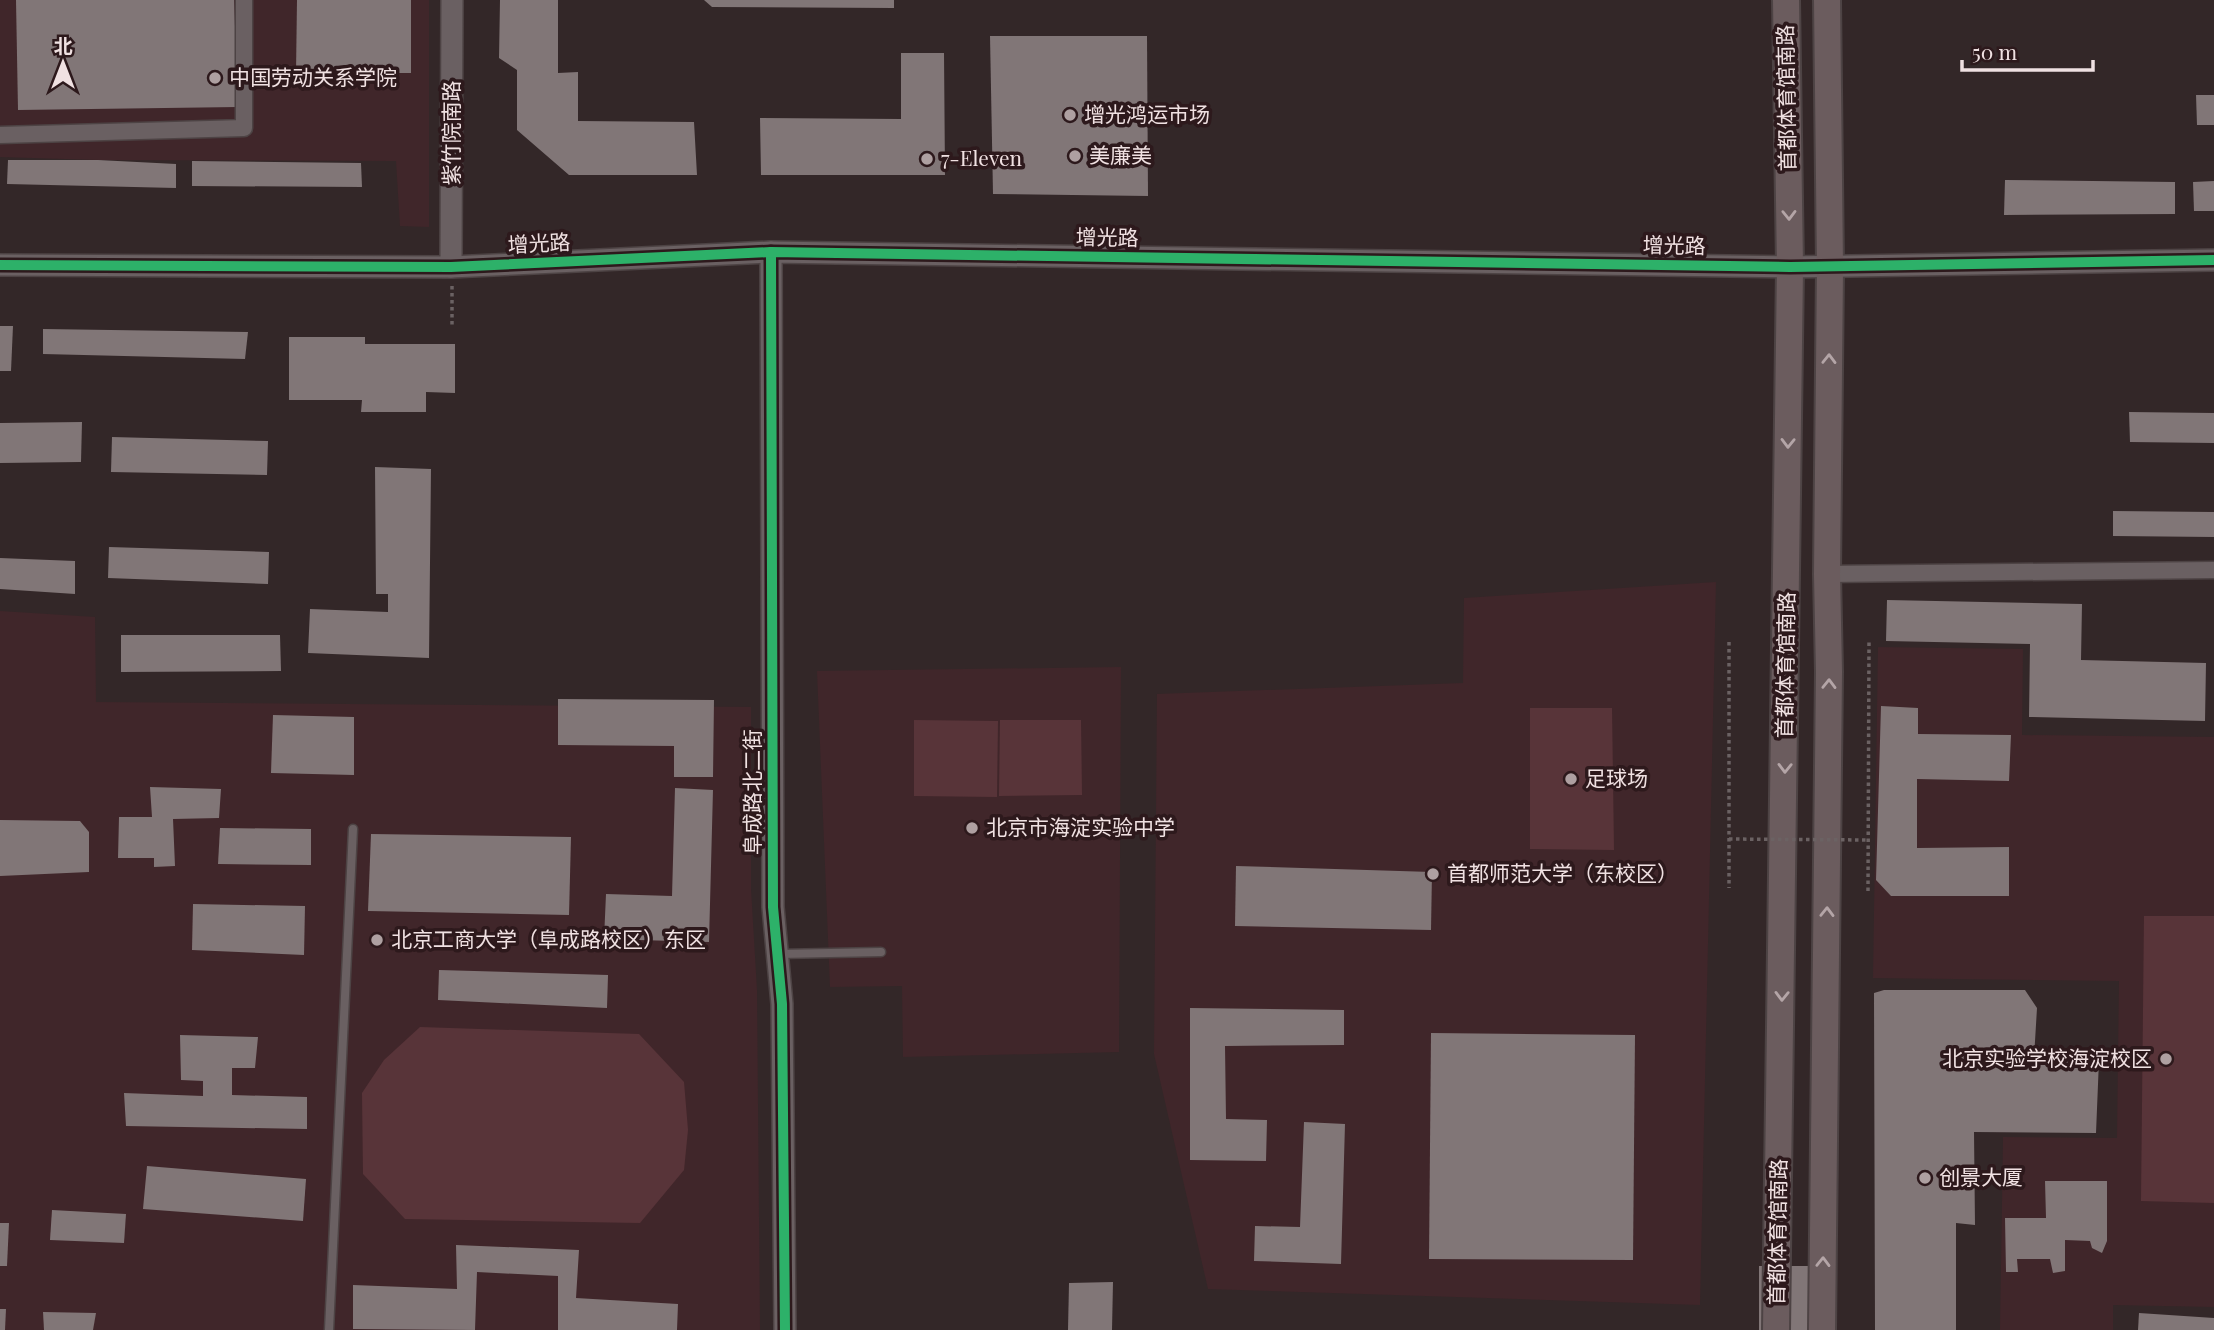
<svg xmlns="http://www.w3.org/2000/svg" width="2214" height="1330" font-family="'Playfair Display','Noto Sans SC',serif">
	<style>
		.built { fill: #40262a }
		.green { fill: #583439 }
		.building { fill: #817677 }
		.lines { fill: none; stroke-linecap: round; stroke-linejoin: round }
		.service-casing { stroke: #4d4344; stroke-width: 11 }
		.minor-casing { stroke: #4d4344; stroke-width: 19 }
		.tertiary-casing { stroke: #4d4344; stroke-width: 24 }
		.primary-casing { stroke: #4d4344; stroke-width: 30 }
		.path { stroke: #6b6263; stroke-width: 3.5; stroke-dasharray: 3.5 3.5; stroke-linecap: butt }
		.service { stroke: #6a6062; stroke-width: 8 }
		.minor { stroke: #6a6062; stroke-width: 16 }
		.tertiary { stroke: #6a6062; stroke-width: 21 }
		.primary { stroke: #6b5c5e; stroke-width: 26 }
		.path-bridge { stroke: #6b6263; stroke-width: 3.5; stroke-dasharray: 3.5 3.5; stroke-linecap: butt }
		.cycleway-casing { stroke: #2d191c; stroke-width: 15 }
		.cycleway { stroke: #2db169; stroke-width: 10 }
		.oneway { stroke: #b4a5a7 }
		.poi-dot { fill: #aea0a1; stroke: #2d191c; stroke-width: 2.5 }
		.labels { text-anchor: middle; stroke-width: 7; stroke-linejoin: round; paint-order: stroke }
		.poi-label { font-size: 21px; fill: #f0e1e2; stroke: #2d191c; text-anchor: start }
		.street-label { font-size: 21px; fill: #f0e1e2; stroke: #2d191c }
	</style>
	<rect width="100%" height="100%" fill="#332728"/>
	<g class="built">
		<polygon points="0,0 429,0 429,227 400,226 396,161 98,160 0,157"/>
		<polygon points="1716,582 1700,1305 1208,1289 1154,1054 1157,694 1463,683 1464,598"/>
		<polygon points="0,611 95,617 96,702 751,707 751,889 757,990 760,1330 0,1330"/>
		<polygon points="1878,647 2023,649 2022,735 2214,737 2214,1307 2113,1305 2113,1330 2000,1330 2003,1137 2117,1138 2119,981 1873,978"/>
		<polygon points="1121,667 1119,1052 903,1057 902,986 830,987 817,671"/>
	</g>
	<g class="green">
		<polygon points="1530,708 1612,708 1614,850 1530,849"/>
		<polygon points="914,720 998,721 997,797 914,796"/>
		<polygon points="1000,720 1081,720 1082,795 999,796"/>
		<polygon points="2144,916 2214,916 2214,1203 2141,1201"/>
		<polygon points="420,1027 639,1034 684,1082 688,1130 684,1170 640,1223 405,1219 363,1174 362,1093 384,1060"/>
	</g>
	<g class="building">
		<polygon points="16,0 234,0 238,107 18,110"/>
		<polygon points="297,0 411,0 411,73 296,73"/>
		<polygon points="500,0 558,0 558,73 578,72 578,121 694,122 697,175 569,175 517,130 517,70 499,58"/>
		<polygon points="704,0 894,0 894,8 712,7"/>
		<polygon points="990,36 1147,36 1148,196 993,194"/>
		<polygon points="901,53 944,53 945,175 761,175 760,118 901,119"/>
		<polygon points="2196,95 2214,95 2214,125 2197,125"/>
		<polygon points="8,160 98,160 176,164 176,188 7,184"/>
		<polygon points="192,161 361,163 362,187 192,186"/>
		<polygon points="2005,180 2175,182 2175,214 2004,215"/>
		<polygon points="2214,181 2214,211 2194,211 2193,182"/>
		<polygon points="0,326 13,326 11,371 0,371"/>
		<polygon points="43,329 248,332 245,359 43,354"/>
		<polygon points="289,337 365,337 365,344 455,344 455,393 426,392 426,412 361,412 362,400 289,400"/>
		<polygon points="2129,412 2214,413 2214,443 2130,442"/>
		<polygon points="82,422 81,462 0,463 0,423"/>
		<polygon points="112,437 268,441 267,475 111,472"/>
		<polygon points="375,467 431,469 429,658 308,653 310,609 388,612 388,594 376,594"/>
		<polygon points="2113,511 2214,512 2214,537 2113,536"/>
		<polygon points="109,547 269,552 268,584 108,578"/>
		<polygon points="0,558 75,561 75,594 0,589"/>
		<polygon points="1887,600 2082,604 2081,660 2206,663 2205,721 2029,717 2030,644 1886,641"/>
		<polygon points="121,635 280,635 281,671 121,672"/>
		<polygon points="558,699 714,700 713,777 674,777 674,746 558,745"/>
		<polygon points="1881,706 1918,708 1918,734 2011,735 2009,781 1917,779 1917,848 2009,847 2009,896 1891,896 1876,880"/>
		<polygon points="273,715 354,717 354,775 271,773"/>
		<polygon points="150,787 221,789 219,818 173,819 175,866 154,867 154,858 118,858 119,817 152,817"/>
		<polygon points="675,788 713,790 709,942 604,939 606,894 672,896"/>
		<polygon points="0,820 80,821 89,832 89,872 0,876"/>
		<polygon points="220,828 311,829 311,865 218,864"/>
		<polygon points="371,834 571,837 569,915 368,911"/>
		<polygon points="1236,866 1432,872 1431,930 1235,926"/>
		<polygon points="193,904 305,906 304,955 192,950"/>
		<polygon points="439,970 608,975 607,1008 438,1000"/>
		<polygon points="1884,990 2025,990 2037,1008 2034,1058 2099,1060 2096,1133 1974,1132 1975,1225 1956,1223 1956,1330 1875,1330 1874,993"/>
		<polygon points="1190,1008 1344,1010 1344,1045 1225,1046 1226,1119 1267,1120 1266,1161 1190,1160"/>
		<polygon points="1431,1033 1635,1035 1633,1260 1429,1259"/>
		<polygon points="180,1035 258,1037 255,1068 232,1068 232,1095 307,1097 307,1129 126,1126 124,1093 203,1096 203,1081 181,1080"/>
		<polygon points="1304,1122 1345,1124 1341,1264 1254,1261 1255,1226 1300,1227"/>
		<polygon points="147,1166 306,1179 303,1221 143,1209"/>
		<polygon points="2045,1181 2107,1181 2107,1241 2102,1253 2092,1248 2090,1241 2065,1240 2065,1271 2053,1273 2050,1259 2017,1259 2018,1272 2006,1272 2005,1218 2046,1218"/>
		<polygon points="52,1210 126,1214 124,1243 50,1240"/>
		<polygon points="0,1223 9,1223 7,1266 0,1266"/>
		<polygon points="456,1245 579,1250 576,1298 678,1304 677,1330 558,1330 558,1276 477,1272 475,1330 353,1329 353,1285 457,1289"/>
		<polygon points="1759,1266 1815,1266 1816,1330 1759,1330"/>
		<polygon points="1113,1282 1112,1330 1068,1330 1069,1283"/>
		<polygon points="0,1309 6,1309 5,1330 0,1330"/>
		<polygon points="43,1312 96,1313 93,1330 44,1330"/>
		<polygon points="2139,1313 2214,1318 2214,1330 2138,1330"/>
	</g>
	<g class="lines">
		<defs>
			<g id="service">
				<polyline points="779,954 881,952"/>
				<polyline points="329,1330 353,829"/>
			</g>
			<g id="minor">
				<polyline points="0,135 244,128 244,0"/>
				<polyline points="1827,574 2214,570"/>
			</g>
			<g id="tertiary">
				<polyline points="771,252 773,907 782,1004 785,1330"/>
				<polyline points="0,265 451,267 771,252 1790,267 2214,260"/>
				<polyline points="451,267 452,0"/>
			</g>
			<g id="primary">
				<polyline points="1776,1330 1790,267 1786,0"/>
				<polyline points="1822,1330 1829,672 1827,574 1830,267 1827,0"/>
			</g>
		</defs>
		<use href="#service" class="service-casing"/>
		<use href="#minor" class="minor-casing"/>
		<use href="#tertiary" class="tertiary-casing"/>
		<use href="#primary" class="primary-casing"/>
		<g class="path">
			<polyline points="452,286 452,327"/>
			<polyline points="1729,642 1729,888"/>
			<polyline points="1868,891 1869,642"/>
		</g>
		<use href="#service" class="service"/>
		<use href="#minor" class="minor"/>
		<use href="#tertiary" class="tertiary"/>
		<use href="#primary" class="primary"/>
		<polyline class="path-bridge" points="1729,839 1868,840"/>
		<defs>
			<g id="cycleway">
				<polyline points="771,252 773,907 782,1004 785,1330"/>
				<polyline points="0,265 451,267 771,252 1790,267 2214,260"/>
			</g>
		</defs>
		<use href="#cycleway" class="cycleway-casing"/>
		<use href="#cycleway" class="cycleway"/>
	</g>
	<defs><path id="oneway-chevron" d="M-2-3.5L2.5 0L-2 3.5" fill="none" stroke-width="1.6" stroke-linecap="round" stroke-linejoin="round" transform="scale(1.75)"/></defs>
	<g class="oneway">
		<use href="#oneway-chevron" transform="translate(1789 215) rotate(89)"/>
		<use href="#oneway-chevron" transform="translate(1829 359) rotate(-89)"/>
		<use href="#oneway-chevron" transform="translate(1788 443) rotate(91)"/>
		<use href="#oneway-chevron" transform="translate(1829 684) rotate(-89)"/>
		<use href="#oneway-chevron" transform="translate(1785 768) rotate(91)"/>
		<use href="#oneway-chevron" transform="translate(1827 912) rotate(-89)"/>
		<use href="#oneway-chevron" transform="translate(1782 996) rotate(91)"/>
		<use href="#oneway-chevron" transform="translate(1823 1262) rotate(-89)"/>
	</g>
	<g class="poi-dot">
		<circle cx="215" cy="78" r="7"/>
		<circle cx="1070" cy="115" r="7"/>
		<circle cx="1075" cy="156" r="7"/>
		<circle cx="927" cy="159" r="7"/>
		<circle cx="1571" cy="779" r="7"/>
		<circle cx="972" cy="828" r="7"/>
		<circle cx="1433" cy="874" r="7"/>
		<circle cx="377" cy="940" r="7"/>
		<circle cx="2166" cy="1059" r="7"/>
		<circle cx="1925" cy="1178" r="7"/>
	</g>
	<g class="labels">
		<g class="poi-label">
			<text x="229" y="85">中国劳动关系学院</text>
			<text x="1084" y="122">增光鸿运市场</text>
			<text x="1089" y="163">美廉美</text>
			<text x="941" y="166">7-Eleven</text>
			<text x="1585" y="786">足球场</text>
			<text x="986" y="835">北京市海淀实验中学</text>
			<text x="1447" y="881">首都师范大学（东校区）</text>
			<text x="391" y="947">北京工商大学（阜成路校区）东区</text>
			<text x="2152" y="1066" text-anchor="end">北京实验学校海淀校区</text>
			<text x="1939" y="1185">创景大厦</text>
		</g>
		<g class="street-label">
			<text transform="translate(1787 98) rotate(-91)" y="7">首都体育馆南路</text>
			<text transform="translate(452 133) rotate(-90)" y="7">紫竹院南路</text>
			<text transform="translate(1107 238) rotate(1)" y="7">增光路</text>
			<text transform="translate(539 244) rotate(-3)" y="7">增光路</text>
			<text transform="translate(1674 246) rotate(1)" y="7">增光路</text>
			<text transform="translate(1786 665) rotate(-89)" y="7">首都体育馆南路</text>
			<text transform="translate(753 792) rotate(-90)" y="7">阜成路北二街</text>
			<text transform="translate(1778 1232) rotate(-89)" y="7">首都体育馆南路</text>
		</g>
	</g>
	<g transform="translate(63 63)" stroke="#2d191c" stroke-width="5" paint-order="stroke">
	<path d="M0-5L12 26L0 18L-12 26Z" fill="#f0e1e2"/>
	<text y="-10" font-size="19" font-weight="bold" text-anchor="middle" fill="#f0e1e2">北</text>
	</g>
	<path d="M1962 60v10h131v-10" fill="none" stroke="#f0e1e2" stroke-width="3.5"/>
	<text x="1972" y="60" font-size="21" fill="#f0e1e2" stroke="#2d191c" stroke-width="5" paint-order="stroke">50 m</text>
</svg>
